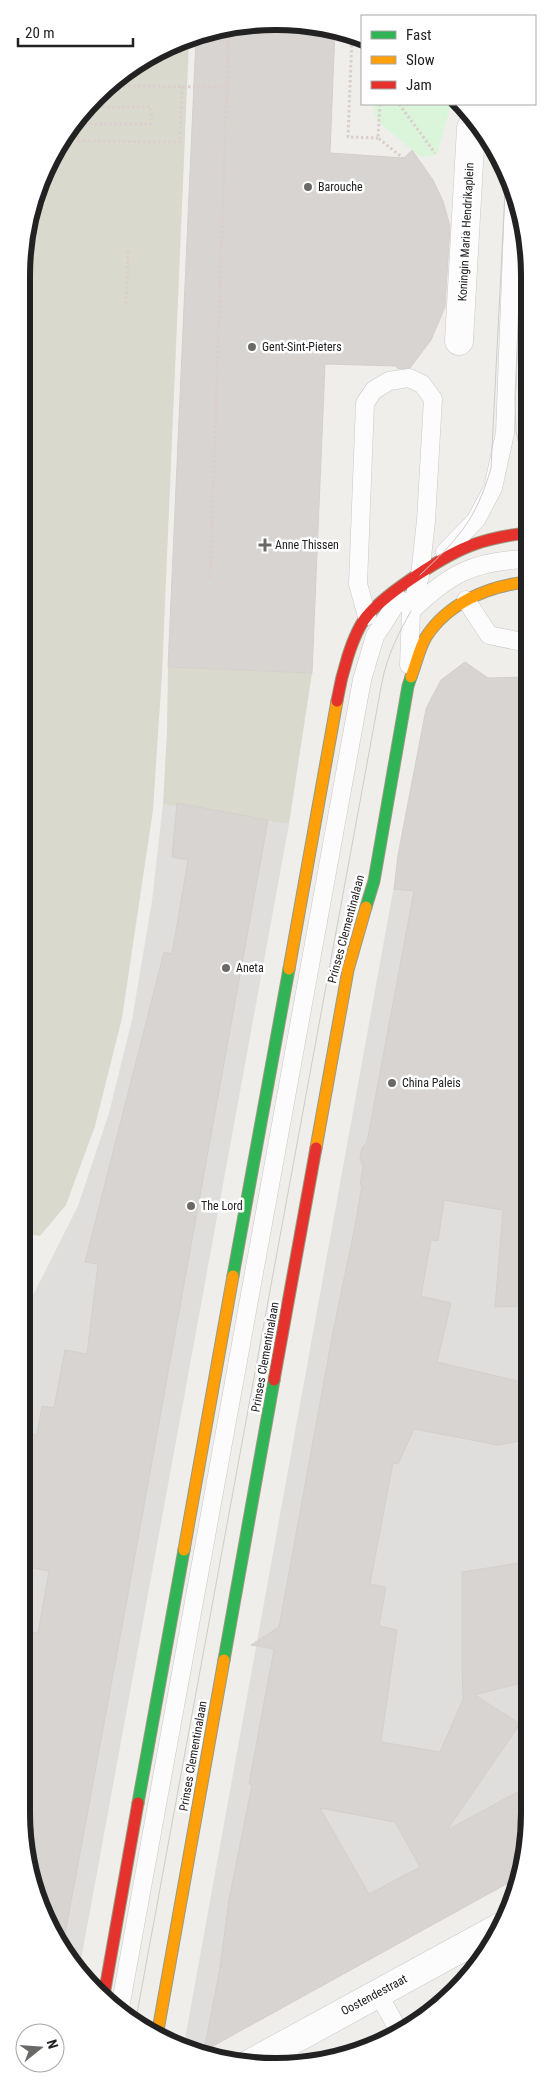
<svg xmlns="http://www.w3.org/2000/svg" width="551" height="2088" font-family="'Roboto Condensed',sans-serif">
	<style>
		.residential { fill: #dfdedc }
		.construction { fill: #d9d9cd }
		.park { fill: #daf5da }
		.plaza { fill: #e2e1e5 }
		.building { fill: #d7d4d2; stroke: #d3d0cc; fill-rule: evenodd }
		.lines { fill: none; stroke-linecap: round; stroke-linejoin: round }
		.lane-casing { stroke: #c9c8c7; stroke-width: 19 }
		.street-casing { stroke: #c9c8c7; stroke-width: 29 }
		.fast-casing { stroke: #999a82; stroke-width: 13 }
		.slow-casing { stroke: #999a82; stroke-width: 13 }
		.jam-casing { stroke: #999a82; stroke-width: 13 }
		.path { stroke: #dccecd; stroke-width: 3; stroke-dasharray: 2.5 2.5; stroke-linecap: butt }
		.lane { stroke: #fdfcfc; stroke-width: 18 }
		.street { stroke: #fdfcfc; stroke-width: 28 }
		.fast { stroke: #30b455; stroke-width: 11 }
		.slow { stroke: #ff9f0a; stroke-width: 11 }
		.jam { stroke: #e5322d; stroke-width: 11 }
		.tram { stroke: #ccc; stroke-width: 1 }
		.poi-dot { fill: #6a6968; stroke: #fff; stroke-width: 2 }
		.labels { text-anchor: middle; stroke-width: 5; stroke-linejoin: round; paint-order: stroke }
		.poi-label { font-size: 12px; fill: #222; stroke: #fff; text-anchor: start }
		.street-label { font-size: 12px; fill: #222; stroke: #fff }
		.rim { fill: none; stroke: #222; stroke-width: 6 }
	</style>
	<rect width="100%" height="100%" fill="#f0eeeb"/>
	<g class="residential">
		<polygon points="466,662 484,678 527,677 525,1862 519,1877 221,2041 199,2050 190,2048 185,2039 426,709 432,695 441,686 439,682"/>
		<polygon points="177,803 289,824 79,1971 40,1910 21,1812 23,1315 78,1206 109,1113 132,1020 152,901 163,804"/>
		<polygon points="448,1994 430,2014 342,2058 330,2059"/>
	</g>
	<g class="construction">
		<polygon points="189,42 162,674 153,810 122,1018 95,1126 66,1205 40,1236 23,1233 26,338 32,213 64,134 134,64"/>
		<polygon points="168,667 312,673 289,824 163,804 167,732"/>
	</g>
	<polygon class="park" points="372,104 451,104 437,155 421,157 377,121"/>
	<polygon class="plaza" points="527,326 527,427 520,389"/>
	<g class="building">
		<polygon points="226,26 325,26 335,29 330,153 404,158 412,150 433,180 443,201 450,226 445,307 431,340 410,368 398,369 396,366 325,364 312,673 168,667 196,38"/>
		<path d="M465,662L488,678L527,677L526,1306L495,1307L503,1210L444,1200L438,1241L431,1240L421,1296L451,1303L437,1362L526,1383V1440L498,1445L414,1429L398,1464L393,1463L370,1584L386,1587L379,1626L397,1630L381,1742L440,1752L464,1697L463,1698L462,1661V1572L525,1562V1682L475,1695L520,1724L447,1830L525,1788V1862L519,1877L204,2051L220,1968L229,1900L252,1785L249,1784L274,1649L251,1645L279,1627L333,1332L355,1226L362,1185H360L363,1166L360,1159L362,1148L367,1142L414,891L394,889L398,855L426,709L441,680ZM320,1808L395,1822L420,1867L369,1894Z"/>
		<polygon points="177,803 268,820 128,1594 63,1945 40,1910 21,1813 22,1648 28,1649 31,1632 38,1633 49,1571 22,1566 22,1432 37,1435 42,1406 54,1408 65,1350 87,1354 98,1264 85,1262 164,952 172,954 188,860 172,857"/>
	</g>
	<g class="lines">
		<defs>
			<g id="lane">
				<polyline points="445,552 476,520 493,488 505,433 514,198"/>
				<polyline points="466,600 489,635 527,643"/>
				<path d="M411,611C449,574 473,561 527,559"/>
				<polyline points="367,616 358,584 365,403 374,390 389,381 409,378 422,384 433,399 426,521 420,575 411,611 409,665"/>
				<polyline points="378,1993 395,2024"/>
				<polyline points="120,2008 362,680 375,636 399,599"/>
			</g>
			<g id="street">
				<polyline points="459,341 471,128 474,122"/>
				<polyline points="249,2064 500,1927"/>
			</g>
			<g id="fast">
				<polyline points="366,907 374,881 408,686 411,677"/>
				<polyline points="233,1276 289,969"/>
				<polyline points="224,1660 274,1380"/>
				<polyline points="138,1803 184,1550"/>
			</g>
			<g id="slow">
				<path d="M411,677C416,665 419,649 426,637C448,603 488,586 527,582"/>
				<polyline points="289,969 337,701"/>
				<polyline points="316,1148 348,970 366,907"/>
				<polyline points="184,1550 233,1276"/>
				<polyline points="157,2036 224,1660"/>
			</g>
			<g id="jam">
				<path d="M337,701C341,677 352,634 367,616C387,592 446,554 475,544C492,538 509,535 527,533"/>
				<polyline points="274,1380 316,1148"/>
				<polyline points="104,1995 138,1803"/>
			</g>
		</defs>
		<use href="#lane" class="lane-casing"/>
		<use href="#street" class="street-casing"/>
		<use href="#fast" class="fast-casing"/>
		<use href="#slow" class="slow-casing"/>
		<use href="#jam" class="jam-casing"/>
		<g class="path">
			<polyline points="352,35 348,137 378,138"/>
			<polyline points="113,86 227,87"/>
			<polyline points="380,104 378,138 403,158"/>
			<polyline points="399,104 435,153"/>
			<polyline points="92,107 151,107 151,124 79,124 78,141 180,142 182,86"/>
			<polyline points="126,304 128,251"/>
			<polyline points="210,578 229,26"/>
		</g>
		<use href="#lane" class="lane"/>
		<use href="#street" class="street"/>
		<use href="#fast" class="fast"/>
		<use href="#slow" class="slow"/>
		<use href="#jam" class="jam"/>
		<g class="tram">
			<polyline points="522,225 515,399 516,431 527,479"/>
			<path d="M420,575C458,539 476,520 491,468L506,172"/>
			<path d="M136,2019L382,682C387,656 398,634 411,611"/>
		</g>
	</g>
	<g class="poi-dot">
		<circle cx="308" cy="187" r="5"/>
		<circle cx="252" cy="347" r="5"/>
		<path d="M262.5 537.5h5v5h5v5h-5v5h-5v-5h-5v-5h5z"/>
		<circle cx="226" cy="968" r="5"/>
		<circle cx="392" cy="1083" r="5"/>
		<circle cx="191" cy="1206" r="5"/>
	</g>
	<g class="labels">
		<g class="poi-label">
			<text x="318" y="191">Barouche</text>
			<text x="262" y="351">Gent-Sint-Pieters</text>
			<text x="275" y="549">Anne Thissen</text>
			<text x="236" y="972">Aneta</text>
			<text x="402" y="1087">China Paleis</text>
			<text x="201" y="1210">The Lord</text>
		</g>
		<g class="street-label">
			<text transform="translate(466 232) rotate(-87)" y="4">Koningin Maria Hendrikaplein</text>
			<text transform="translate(346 929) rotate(-75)" y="4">Prinses Clementinalaan</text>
			<text transform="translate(265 1357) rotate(-80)" y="4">Prinses Clementinalaan</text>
			<text transform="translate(193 1756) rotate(-80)" y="4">Prinses Clementinalaan</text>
			<text transform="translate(374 1995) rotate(-28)" y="4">Oostendestraat</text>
		</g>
	</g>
	<path d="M0 0H551V2088H0ZM275 30H276A245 245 0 0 1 521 275V1813A245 245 0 0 1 276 2058H275A245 245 0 0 1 30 1813V275A245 245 0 0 1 275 30Z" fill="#fff" fill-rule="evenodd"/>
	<path class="rim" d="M275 30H276A245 245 0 0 1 521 275V1813A245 245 0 0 1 276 2058H275A245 245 0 0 1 30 1813V275A245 245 0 0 1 275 30Z"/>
	<rect x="361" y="15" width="175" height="90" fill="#ffffff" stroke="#a7a7a7"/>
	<rect x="371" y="31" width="25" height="8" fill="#30b455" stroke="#a7a7a7"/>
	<text x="406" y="40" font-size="15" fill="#222222">Fast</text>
	<rect x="371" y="56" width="25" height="8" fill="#ff9f0a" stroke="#a7a7a7"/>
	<text x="406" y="65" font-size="15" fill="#222222">Slow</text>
	<rect x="371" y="81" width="25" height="8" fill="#e5322d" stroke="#a7a7a7"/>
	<text x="406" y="90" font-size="15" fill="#222222">Jam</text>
	<g transform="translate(40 2048) rotate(73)"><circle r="24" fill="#ffffff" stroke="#a7a7a7"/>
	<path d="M0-4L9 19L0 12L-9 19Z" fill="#6a6968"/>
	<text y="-8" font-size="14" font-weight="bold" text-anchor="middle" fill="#222222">N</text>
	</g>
	<path d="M18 38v8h115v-8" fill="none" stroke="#222222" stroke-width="2.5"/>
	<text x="25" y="38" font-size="15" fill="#222222" stroke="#ffffff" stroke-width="4" paint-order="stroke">20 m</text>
</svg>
